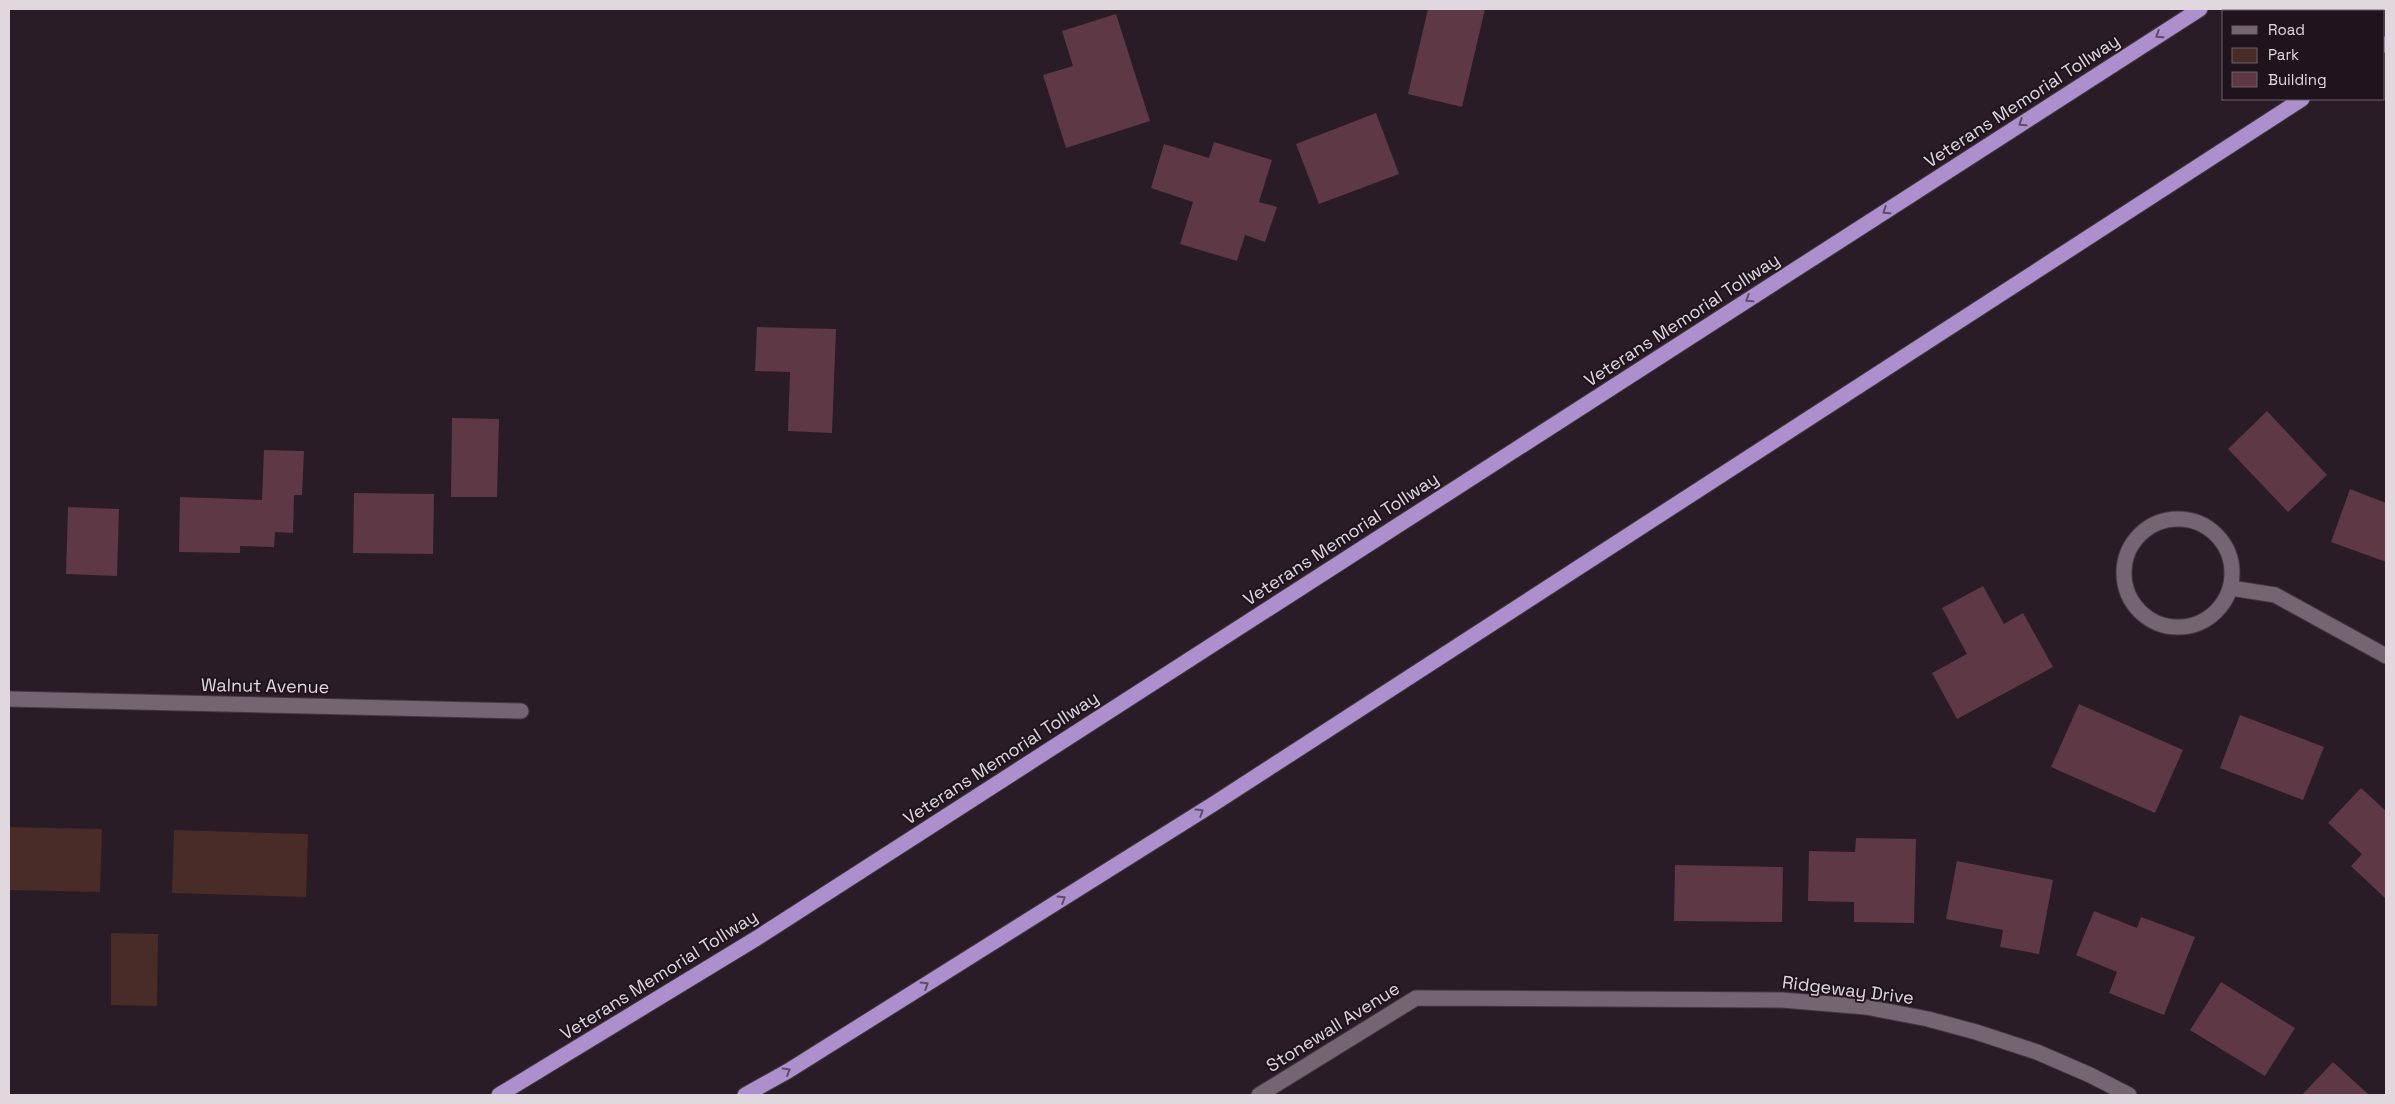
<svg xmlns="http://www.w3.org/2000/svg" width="2395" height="1104" font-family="'Space Grotesk',sans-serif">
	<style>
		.green { fill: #492b27 }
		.building { fill: #5e3844 }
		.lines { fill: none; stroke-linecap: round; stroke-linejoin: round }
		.street-casing { stroke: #433841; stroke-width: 17 }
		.highway-casing { stroke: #433841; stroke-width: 17 }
		.street { stroke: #756572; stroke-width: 15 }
		.highway { stroke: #ad8fcd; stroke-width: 15 }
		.oneway { stroke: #5f4b6c }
		.labels { text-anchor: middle; stroke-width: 4; stroke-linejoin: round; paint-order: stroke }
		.street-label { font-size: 18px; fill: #e1d8df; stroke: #1f131d }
	</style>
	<rect width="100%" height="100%" fill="#291c26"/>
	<g class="green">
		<polygon points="9,827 102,829 100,892 9,890"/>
		<polygon points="174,830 308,834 306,897 172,893"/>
		<polygon points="111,933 158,934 157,1006 111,1005"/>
	</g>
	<g class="building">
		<polygon points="1428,9 1485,9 1462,107 1408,94"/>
		<polygon points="1116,14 1150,121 1066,148 1043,75 1073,66 1062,31"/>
		<polygon points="1376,113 1399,174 1319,204 1296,144"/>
		<polygon points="1214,142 1272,160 1259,202 1277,207 1265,242 1245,235 1237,261 1180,244 1193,202 1151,188 1164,144 1209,158"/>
		<polygon points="757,327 836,329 832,433 788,431 790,372 755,371"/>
		<polygon points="2267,411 2327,475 2288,512 2228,449"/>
		<polygon points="452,418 499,419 497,497 451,497"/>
		<polygon points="264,450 304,451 302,495 294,495 293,533 275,532 274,547 240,546 240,553 179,552 180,497 262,500"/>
		<polygon points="2350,489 2386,503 2386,562 2331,542"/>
		<polygon points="354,493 434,494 433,554 353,553"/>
		<polygon points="68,507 119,509 117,576 66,574"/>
		<polygon points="1983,586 2004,624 2023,613 2053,667 1957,719 1932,673 1967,654 1942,608"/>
		<polygon points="2079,704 2183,750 2155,813 2051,767"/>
		<polygon points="2240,715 2324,747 2303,800 2220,768"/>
		<polygon points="2361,788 2386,811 2386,899 2351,866 2362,854 2328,823"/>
		<polygon points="1856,838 1916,839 1914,923 1854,922 1854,902 1808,901 1809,851 1855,852"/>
		<polygon points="1957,861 2053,880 2039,954 2000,947 2003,930 1946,919"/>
		<polygon points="1675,865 1783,867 1782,922 1674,921"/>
		<polygon points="2094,911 2137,928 2141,917 2195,937 2164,1015 2109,993 2117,972 2076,955"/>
		<polygon points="2221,982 2295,1028 2265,1076 2190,1030"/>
		<polygon points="2333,1062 2369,1095 2302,1095"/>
	</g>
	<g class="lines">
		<defs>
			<g id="street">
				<circle cx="2178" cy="573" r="54"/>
				<polyline points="2231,588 2275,595 2386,656"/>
				<polyline points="9,699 521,711"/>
				<polyline points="1259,1095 1416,998 1782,1000 1866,1007 1928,1019 1976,1032 2037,1052 2090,1075 2129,1095"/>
			</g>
			<g id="highway">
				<polyline points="2384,45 2386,44"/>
				<polyline points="499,1095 757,938 2200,9"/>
				<polyline points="745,1095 788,1071 1215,803 2302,99"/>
			</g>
		</defs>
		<use href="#street" class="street-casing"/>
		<use href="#highway" class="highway-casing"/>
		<use href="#street" class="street"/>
		<use href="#highway" class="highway"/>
	</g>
	<defs><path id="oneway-chevron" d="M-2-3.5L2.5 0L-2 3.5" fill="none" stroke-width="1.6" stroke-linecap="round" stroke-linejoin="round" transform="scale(1.25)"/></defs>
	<g class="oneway">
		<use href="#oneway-chevron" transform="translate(2159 35) rotate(147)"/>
		<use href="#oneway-chevron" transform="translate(2022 123) rotate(147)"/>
		<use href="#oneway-chevron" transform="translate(1886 211) rotate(147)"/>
		<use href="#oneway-chevron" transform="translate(1749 299) rotate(147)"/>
		<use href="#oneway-chevron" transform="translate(1200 812) rotate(-32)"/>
		<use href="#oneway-chevron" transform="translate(1062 899) rotate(-32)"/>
		<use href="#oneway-chevron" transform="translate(925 985) rotate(-32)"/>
		<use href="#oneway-chevron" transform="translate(787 1071) rotate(-31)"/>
	</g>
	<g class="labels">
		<g class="street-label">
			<text transform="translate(2022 101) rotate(-33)" y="6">Veterans Memorial Tollway</text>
			<text transform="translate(1682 320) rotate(-33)" y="6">Veterans Memorial Tollway</text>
			<text transform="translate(1341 539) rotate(-33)" y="6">Veterans Memorial Tollway</text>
			<text transform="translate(265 686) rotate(1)" y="6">Walnut Avenue</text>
			<text transform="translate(1001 758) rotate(-33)" y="6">Veterans Memorial Tollway</text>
			<text transform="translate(659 975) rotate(-32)" y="6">Veterans Memorial Tollway</text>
			<text transform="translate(1848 990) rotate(7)" y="6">Ridgeway Drive</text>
			<text transform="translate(1333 1027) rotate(-32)" y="6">Stonewall Avenue</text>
		</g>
	</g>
	<rect width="2395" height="1104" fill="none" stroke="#e1d8df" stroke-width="20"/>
	<rect x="2222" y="10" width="162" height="90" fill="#1f131d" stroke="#6d626b"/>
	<rect x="2232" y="26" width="25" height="8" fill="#756572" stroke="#6d626b"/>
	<text x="2268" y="35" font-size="15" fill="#e1d8df">Road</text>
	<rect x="2232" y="48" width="25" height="15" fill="#492b27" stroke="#6d626b"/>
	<text x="2268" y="60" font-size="15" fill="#e1d8df">Park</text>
	<rect x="2232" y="72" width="25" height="15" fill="#5e3844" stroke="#6d626b"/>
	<text x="2268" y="85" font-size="15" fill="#e1d8df">Building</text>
</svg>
